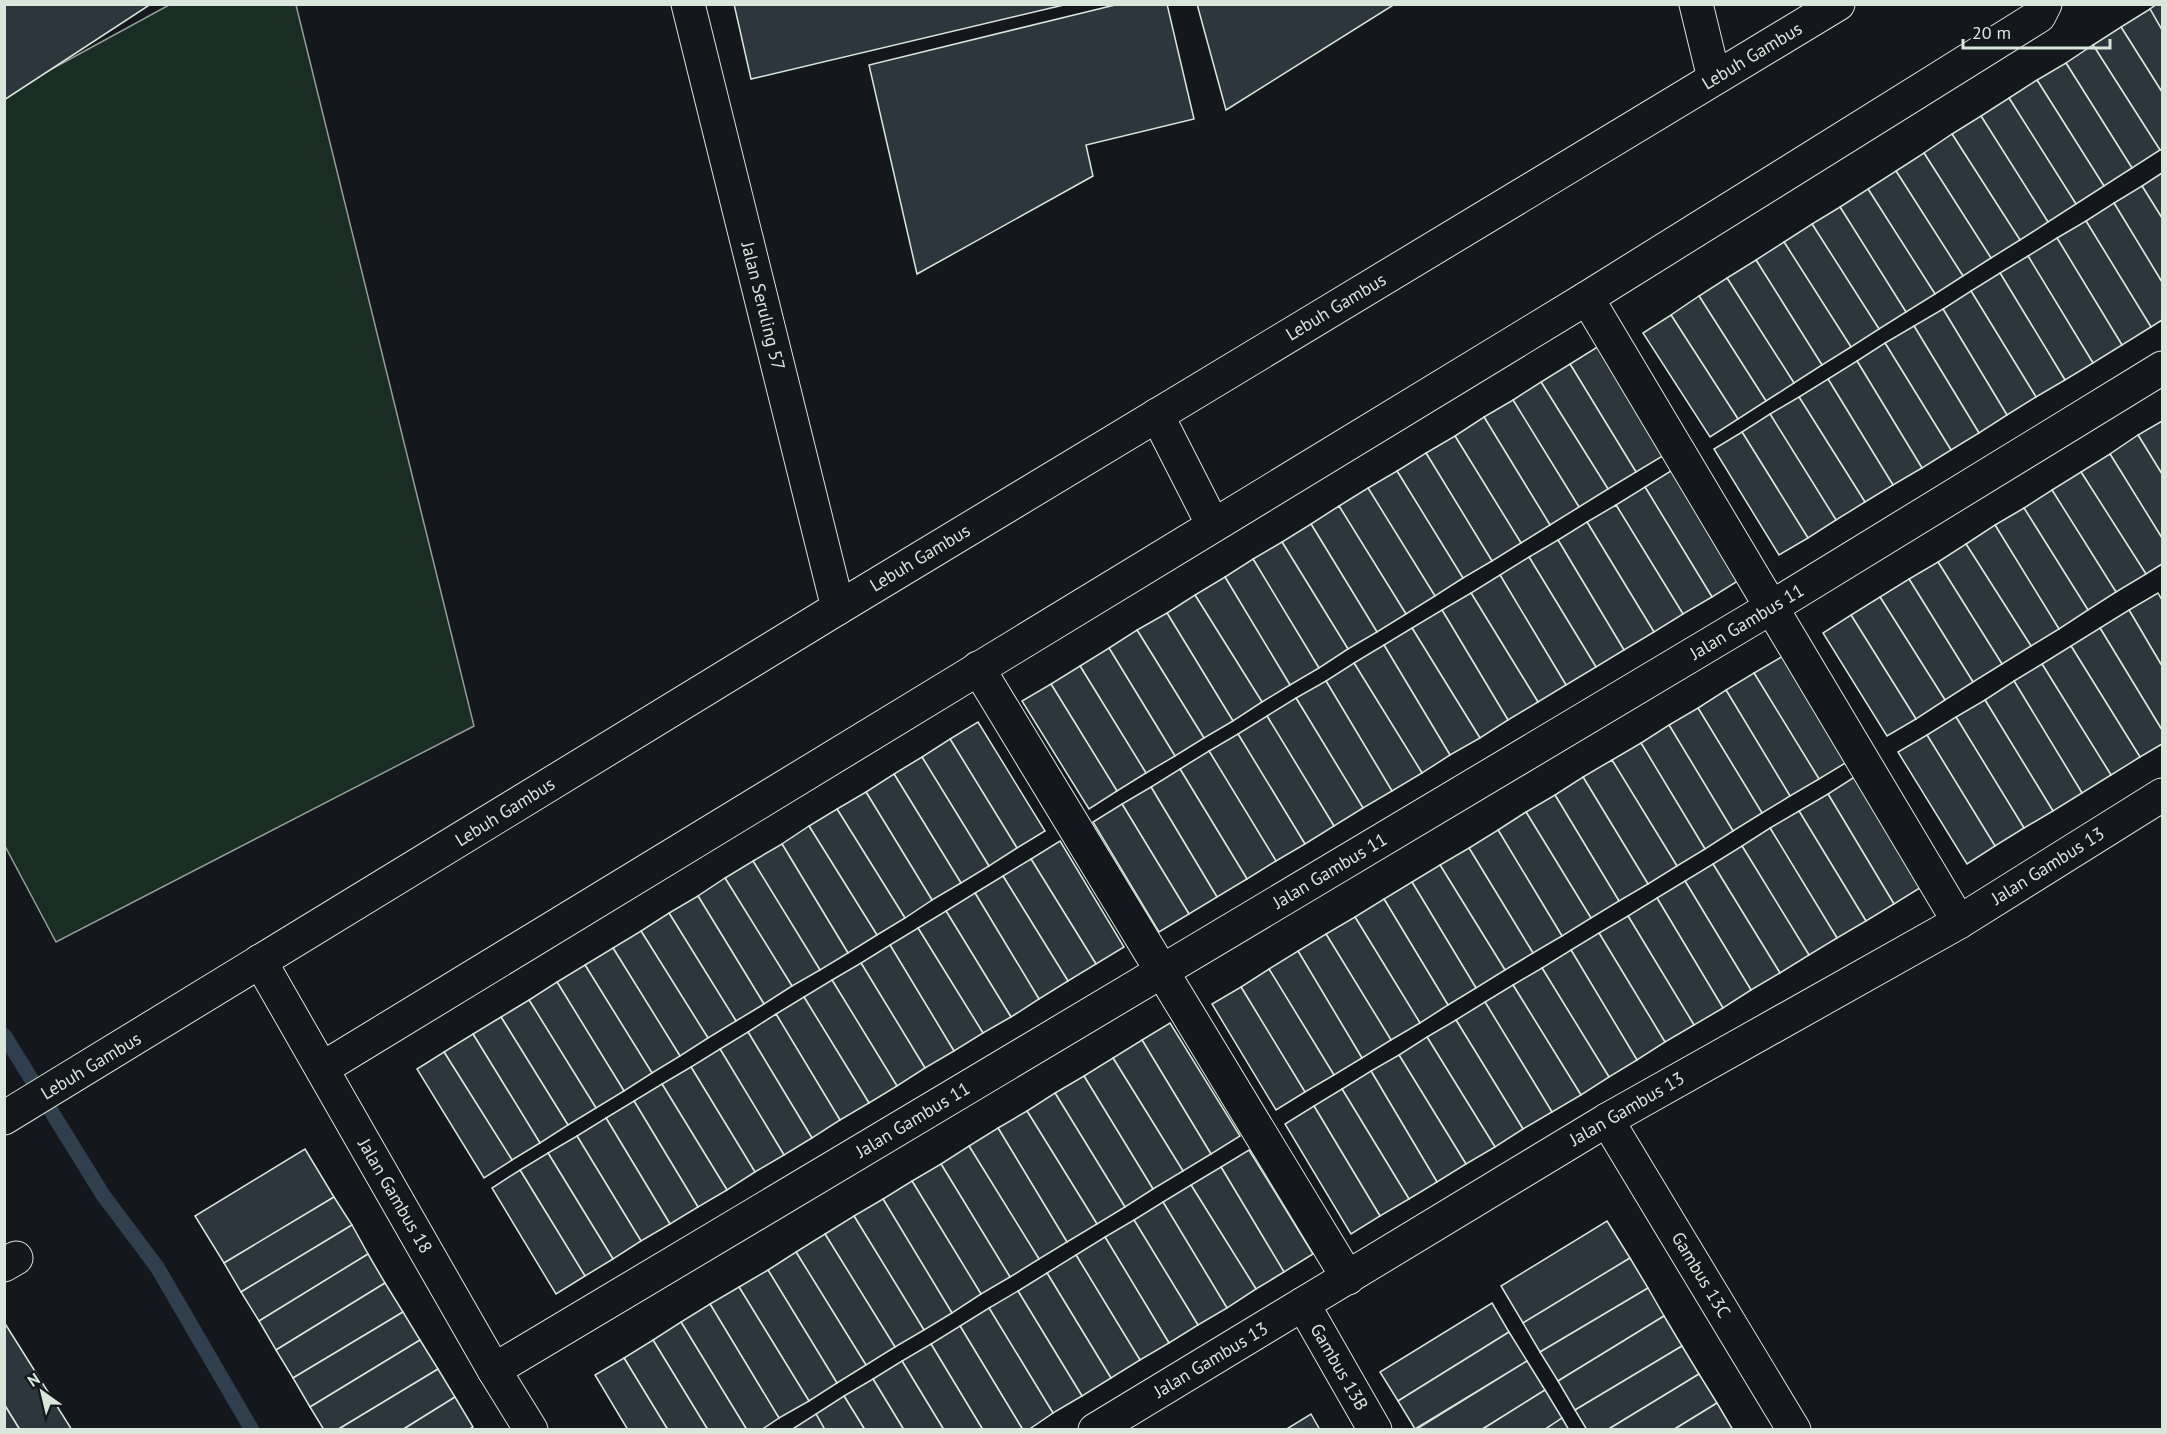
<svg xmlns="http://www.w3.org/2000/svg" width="2167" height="1434" font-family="'PT Sans',sans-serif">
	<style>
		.green { fill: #1a2d24; stroke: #939e99; stroke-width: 1.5 }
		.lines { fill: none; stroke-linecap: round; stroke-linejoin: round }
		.stream { stroke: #2f3f4d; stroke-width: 15 }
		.building { fill: #2c363c; stroke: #d8e6dc; stroke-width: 1.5 }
		.minor-casing { stroke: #d8e6dc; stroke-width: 35 }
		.minor { stroke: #14181c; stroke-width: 33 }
		.labels { text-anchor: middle; stroke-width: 4.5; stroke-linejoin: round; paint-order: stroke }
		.street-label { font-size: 18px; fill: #d8e6dc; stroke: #14181c }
	</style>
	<rect width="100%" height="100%" fill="#14181c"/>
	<polygon class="green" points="169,5 296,5 474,726 56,942 5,846 4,95"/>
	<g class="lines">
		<polyline class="stream" points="4,1035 103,1195 157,1267 252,1430"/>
	</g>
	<g class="building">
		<polygon points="4,4 151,4 4,100"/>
		<polygon points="734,4 1068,4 751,79"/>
		<polygon points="1119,4 1167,4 1194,119 1086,145 1093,176 917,274 869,65"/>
		<polygon points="1197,4 1395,4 1226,110"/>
		<polygon points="2157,4 2162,4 2162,30 2150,9"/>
		<polygon points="2150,9 2162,30 2162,92 2121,27"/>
		<polygon points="2121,27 2162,92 2162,149 2160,150 2093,45"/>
		<polygon points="2093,45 2160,150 2132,168 2066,63"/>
		<polygon points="2066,63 2132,168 2104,186 2037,80"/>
		<polygon points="2037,80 2104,186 2076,204 2009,98"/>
		<polygon points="2009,98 2076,204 2048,222 1981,116"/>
		<polygon points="1981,116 2048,222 2020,240 1952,134"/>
		<polygon points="1952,134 2020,240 1991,258 1924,153"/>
		<polygon points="1924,153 1991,258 1963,276 1896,171"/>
		<polygon points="1896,171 1963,276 1935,294 1868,189"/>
		<polygon points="2162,173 2162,218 2142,186"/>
		<polygon points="2142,186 2162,218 2162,282 2114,203"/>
		<polygon points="1868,189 1935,294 1906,312 1840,207"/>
		<polygon points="2114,203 2162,282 2162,320 2151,327 2086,221"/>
		<polygon points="1840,207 1906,312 1879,329 1812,224"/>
		<polygon points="2086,221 2151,327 2122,345 2057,238"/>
		<polygon points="1812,224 1879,329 1851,347 1784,242"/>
		<polygon points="2057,238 2122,345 2093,363 2028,256"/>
		<polygon points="1784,242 1851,347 1822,365 1756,260"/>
		<polygon points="2028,256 2093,363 2065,380 2000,273"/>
		<polygon points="1756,260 1822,365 1794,383 1727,278"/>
		<polygon points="2000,273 2065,380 2036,397 1971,291"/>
		<polygon points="1727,278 1794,383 1766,401 1699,296"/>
		<polygon points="1971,291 2036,397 2007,415 1943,309"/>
		<polygon points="1699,296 1766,401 1738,419 1671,315"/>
		<polygon points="1943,309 2007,415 1979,433 1914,326"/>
		<polygon points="1671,315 1738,419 1710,437 1643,333"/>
		<polygon points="1914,326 1979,433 1951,450 1885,343"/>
		<polygon points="1885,343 1951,450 1922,468 1857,361"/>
		<polygon points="1599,346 1666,454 1636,472 1570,364"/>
		<polygon points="1857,361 1922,468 1893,485 1828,379"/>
		<polygon points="1570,364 1636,472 1608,489 1541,382"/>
		<polygon points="1828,379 1893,485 1865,502 1799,397"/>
		<polygon points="1541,382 1608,489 1579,507 1513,400"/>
		<polygon points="1799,397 1865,502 1836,520 1770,414"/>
		<polygon points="1513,400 1579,507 1550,525 1484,417"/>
		<polygon points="1770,414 1836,520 1808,538 1742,432"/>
		<polygon points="1484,417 1550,525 1521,543 1455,436"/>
		<polygon points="2162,421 2162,474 2138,435"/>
		<polygon points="1742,432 1808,538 1779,555 1714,449"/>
		<polygon points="2138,435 2162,474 2162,538 2110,454"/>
		<polygon points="1455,436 1521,543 1492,561 1426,453"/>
		<polygon points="1426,453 1492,561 1463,578 1397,471"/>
		<polygon points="2110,454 2162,538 2162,564 2146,574 2081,472"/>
		<polygon points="1674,469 1741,579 1712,597 1645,487"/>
		<polygon points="1397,471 1463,578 1435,596 1368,488"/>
		<polygon points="2081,472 2146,574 2116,592 2052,490"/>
		<polygon points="1645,487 1712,597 1683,614 1616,505"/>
		<polygon points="1368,488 1435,596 1406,614 1339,506"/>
		<polygon points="2052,490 2116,592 2088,610 2024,508"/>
		<polygon points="1616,505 1683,614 1654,632 1587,522"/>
		<polygon points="1339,506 1406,614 1377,632 1311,524"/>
		<polygon points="2024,508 2088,610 2059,629 1995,525"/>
		<polygon points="1587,522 1654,632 1624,650 1558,540"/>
		<polygon points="1311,524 1377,632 1348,649 1282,542"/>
		<polygon points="1995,525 2059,629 2031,646 1966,544"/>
		<polygon points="1558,540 1624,650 1596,667 1529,557"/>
		<polygon points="1282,542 1348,649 1319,668 1253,559"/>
		<polygon points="1966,544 2031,646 2002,664 1938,562"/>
		<polygon points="1529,557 1596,667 1566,685 1500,575"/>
		<polygon points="1253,559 1319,668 1290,685 1225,577"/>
		<polygon points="1938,562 2002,664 1973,682 1909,579"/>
		<polygon points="1500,575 1566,685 1538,702 1471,593"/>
		<polygon points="1225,577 1290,685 1262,702 1195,595"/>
		<polygon points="1909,579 1973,682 1945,700 1880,597"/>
		<polygon points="1471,593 1538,702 1508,720 1442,610"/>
		<polygon points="2158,593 2162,600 2162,666 2129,610"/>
		<polygon points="1195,595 1262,702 1233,721 1167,613"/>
		<polygon points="1880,597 1945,700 1916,719 1851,615"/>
		<polygon points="1442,610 1508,720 1480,738 1412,628"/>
		<polygon points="2129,610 2162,666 2162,730 2100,628"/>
		<polygon points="1167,613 1233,721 1204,738 1137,630"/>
		<polygon points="1851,615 1916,719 1887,736 1823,633"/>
		<polygon points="1412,628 1480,738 1450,755 1384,645"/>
		<polygon points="2100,628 2162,730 2162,744 2140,757 2071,646"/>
		<polygon points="1137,630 1204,738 1175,756 1109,648"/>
		<polygon points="1384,645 1450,755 1422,773 1354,663"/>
		<polygon points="2071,646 2140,757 2111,775 2042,664"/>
		<polygon points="1109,648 1175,756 1146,773 1080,666"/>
		<polygon points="1783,656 1847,762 1819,779 1754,673"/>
		<polygon points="1354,663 1422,773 1392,791 1326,681"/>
		<polygon points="2042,664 2111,775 2082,793 2014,681"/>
		<polygon points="1080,666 1146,773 1117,791 1051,684"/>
		<polygon points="1754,673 1819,779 1790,796 1726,690"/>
		<polygon points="1326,681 1392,791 1363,808 1296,698"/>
		<polygon points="2014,681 2082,793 2053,811 1985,700"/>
		<polygon points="1051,684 1117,791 1089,809 1022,701"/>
		<polygon points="1726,690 1790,796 1762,813 1698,708"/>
		<polygon points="1296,698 1363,808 1334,826 1267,716"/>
		<polygon points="1985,700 2053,811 2024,828 1956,717"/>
		<polygon points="1698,708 1762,813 1733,831 1669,725"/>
		<polygon points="1267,716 1334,826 1305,844 1238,734"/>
		<polygon points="1956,717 2024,828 1995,846 1927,735"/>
		<polygon points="978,722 1045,831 1017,848 950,739"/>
		<polygon points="1669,725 1733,831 1705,849 1641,743"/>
		<polygon points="1238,734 1305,844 1276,861 1209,751"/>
		<polygon points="1927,735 1995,846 1967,864 1898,752"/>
		<polygon points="950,739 1017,848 989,866 922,757"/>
		<polygon points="1641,743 1705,849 1677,866 1612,760"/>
		<polygon points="1209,751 1276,861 1247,879 1180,769"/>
		<polygon points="922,757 989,866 961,883 894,774"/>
		<polygon points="1612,760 1677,866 1648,884 1583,777"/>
		<polygon points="1180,769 1247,879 1217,897 1151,787"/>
		<polygon points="894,774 961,883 932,900 866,792"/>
		<polygon points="1856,776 1923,886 1894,904 1828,794"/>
		<polygon points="1583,777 1648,884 1619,901 1555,795"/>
		<polygon points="1151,787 1217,897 1189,914 1122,804"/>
		<polygon points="866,792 932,900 905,918 837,809"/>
		<polygon points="1828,794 1894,904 1866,921 1799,811"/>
		<polygon points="1555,795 1619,901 1591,918 1526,812"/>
		<polygon points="1122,804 1189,914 1159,932 1093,822"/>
		<polygon points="837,809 905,918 877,935 809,826"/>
		<polygon points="1799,811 1866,921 1837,938 1770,828"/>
		<polygon points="1526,812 1591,918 1562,936 1498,830"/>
		<polygon points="809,826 877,935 848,953 782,844"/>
		<polygon points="1770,828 1837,938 1809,955 1742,846"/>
		<polygon points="1498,830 1562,936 1533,953 1469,848"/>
		<polygon points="1060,841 1124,947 1096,964 1031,859"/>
		<polygon points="782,844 848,953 820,970 753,861"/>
		<polygon points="1742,846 1809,955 1780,973 1713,864"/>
		<polygon points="1469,848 1533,953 1505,970 1440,865"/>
		<polygon points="1031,859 1096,964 1068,981 1003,876"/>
		<polygon points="753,861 820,970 792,986 725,878"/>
		<polygon points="1713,864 1780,973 1751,990 1685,881"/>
		<polygon points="1440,865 1505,970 1476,988 1412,882"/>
		<polygon points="1003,876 1068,981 1039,999 975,893"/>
		<polygon points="725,878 792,986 764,1004 698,896"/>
		<polygon points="1685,881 1751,990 1723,1008 1657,898"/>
		<polygon points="1412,882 1476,988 1448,1005 1384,899"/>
		<polygon points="975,893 1039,999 1011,1017 946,911"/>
		<polygon points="698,896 764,1004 736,1021 669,913"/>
		<polygon points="1657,898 1723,1008 1694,1025 1628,916"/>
		<polygon points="1384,899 1448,1005 1420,1023 1355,917"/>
		<polygon points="946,911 1011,1017 983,1033 918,928"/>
		<polygon points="669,913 736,1021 708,1038 641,931"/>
		<polygon points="1628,916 1694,1025 1665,1042 1599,933"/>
		<polygon points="1355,917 1420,1023 1391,1040 1326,934"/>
		<polygon points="918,928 983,1033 954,1051 890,945"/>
		<polygon points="641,931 708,1038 680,1056 613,948"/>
		<polygon points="1599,933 1665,1042 1637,1060 1571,950"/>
		<polygon points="1326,934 1391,1040 1362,1058 1298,951"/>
		<polygon points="890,945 954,1051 925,1068 861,963"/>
		<polygon points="613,948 680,1056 652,1073 585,965"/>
		<polygon points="1571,950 1637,1060 1609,1077 1542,968"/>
		<polygon points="1298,951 1362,1058 1334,1075 1269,969"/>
		<polygon points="861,963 925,1068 897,1086 832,980"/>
		<polygon points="585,965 652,1073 624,1091 557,982"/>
		<polygon points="1542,968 1609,1077 1581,1095 1513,985"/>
		<polygon points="1269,969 1334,1075 1305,1092 1241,987"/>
		<polygon points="832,980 897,1086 869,1103 804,997"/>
		<polygon points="557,982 624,1091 596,1108 529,1000"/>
		<polygon points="1513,985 1581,1095 1552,1112 1485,1002"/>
		<polygon points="1241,987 1305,1092 1276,1110 1212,1004"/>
		<polygon points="804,997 869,1103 840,1120 776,1014"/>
		<polygon points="529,1000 596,1108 568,1125 501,1017"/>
		<polygon points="1485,1002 1552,1112 1523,1129 1456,1020"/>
		<polygon points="776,1014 840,1120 812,1138 748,1032"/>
		<polygon points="501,1017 568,1125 540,1143 473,1034"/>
		<polygon points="1456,1020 1523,1129 1495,1147 1427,1037"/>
		<polygon points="1170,1023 1240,1136 1211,1154 1142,1040"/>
		<polygon points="748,1032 812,1138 784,1155 720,1049"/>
		<polygon points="473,1034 540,1143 512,1160 444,1052"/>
		<polygon points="1427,1037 1495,1147 1466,1164 1399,1055"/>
		<polygon points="1142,1040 1211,1154 1183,1171 1113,1058"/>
		<polygon points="720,1049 784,1155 755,1172 691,1067"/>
		<polygon points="444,1052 512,1160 484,1178 417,1069"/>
		<polygon points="1399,1055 1466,1164 1437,1182 1371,1071"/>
		<polygon points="1113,1058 1183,1171 1153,1189 1084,1076"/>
		<polygon points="691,1067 755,1172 727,1190 662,1084"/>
		<polygon points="1371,1071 1437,1182 1409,1199 1342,1089"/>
		<polygon points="1084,1076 1153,1189 1125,1207 1055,1093"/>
		<polygon points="662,1084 727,1190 698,1207 634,1101"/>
		<polygon points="1342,1089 1409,1199 1380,1216 1314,1106"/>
		<polygon points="1055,1093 1125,1207 1097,1224 1027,1111"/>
		<polygon points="634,1101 698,1207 670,1224 606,1118"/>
		<polygon points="1314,1106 1380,1216 1351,1234 1285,1124"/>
		<polygon points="1027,1111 1097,1224 1067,1242 998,1128"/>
		<polygon points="606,1118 670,1224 641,1241 577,1136"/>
		<polygon points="998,1128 1067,1242 1039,1259 969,1146"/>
		<polygon points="577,1136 641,1241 613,1259 548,1153"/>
		<polygon points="969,1146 1039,1259 1010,1277 941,1164"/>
		<polygon points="305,1149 334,1197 224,1263 195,1216"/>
		<polygon points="1249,1150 1313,1254 1284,1272 1221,1167"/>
		<polygon points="548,1153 613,1259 585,1276 520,1170"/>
		<polygon points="941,1164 1010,1277 981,1294 912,1181"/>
		<polygon points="1221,1167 1284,1272 1256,1289 1191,1185"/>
		<polygon points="520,1170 585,1276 556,1294 492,1188"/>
		<polygon points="912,1181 981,1294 952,1313 883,1199"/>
		<polygon points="1191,1185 1256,1289 1227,1308 1163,1202"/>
		<polygon points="334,1197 352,1225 241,1292 224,1263"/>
		<polygon points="883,1199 952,1313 924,1330 854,1216"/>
		<polygon points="1163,1202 1227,1308 1198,1325 1134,1220"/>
		<polygon points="854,1216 924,1330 895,1347 825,1234"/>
		<polygon points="1134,1220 1198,1325 1169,1343 1105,1237"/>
		<polygon points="1607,1221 1630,1258 1523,1323 1501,1286"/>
		<polygon points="352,1225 368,1254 259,1321 241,1292"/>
		<polygon points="825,1234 895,1347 866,1365 796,1252"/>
		<polygon points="1105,1237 1169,1343 1140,1360 1076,1255"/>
		<polygon points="796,1252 866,1365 837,1383 768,1270"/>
		<polygon points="368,1254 385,1283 276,1350 259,1321"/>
		<polygon points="1076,1255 1140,1360 1111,1378 1047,1273"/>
		<polygon points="1630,1258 1648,1288 1540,1352 1523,1323"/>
		<polygon points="768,1270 837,1383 809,1401 739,1287"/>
		<polygon points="1047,1273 1111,1378 1082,1396 1018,1291"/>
		<polygon points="385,1283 403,1312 293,1378 276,1350"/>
		<polygon points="739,1287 809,1401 779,1418 710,1304"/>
		<polygon points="1648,1288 1664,1316 1558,1381 1540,1352"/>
		<polygon points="1018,1291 1082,1396 1053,1413 989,1308"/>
		<polygon points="1492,1303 1509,1332 1398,1401 1380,1372"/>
		<polygon points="710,1304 779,1418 761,1430 747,1430 681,1322"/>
		<polygon points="989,1308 1053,1413 1028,1430 1023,1430 960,1326"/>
		<polygon points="403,1312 420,1340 310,1407 293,1378"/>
		<polygon points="1664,1316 1682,1346 1575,1410 1558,1381"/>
		<polygon points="4,1322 72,1430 20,1430 4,1404"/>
		<polygon points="681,1322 747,1430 708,1430 653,1340"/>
		<polygon points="960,1326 1023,1430 983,1430 931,1344"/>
		<polygon points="1509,1332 1527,1361 1415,1429 1398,1401"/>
		<polygon points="420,1340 438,1369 337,1430 324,1430 310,1407"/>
		<polygon points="653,1340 708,1430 668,1430 624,1358"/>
		<polygon points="931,1344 983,1430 944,1430 902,1361"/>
		<polygon points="1682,1346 1699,1374 1607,1430 1587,1430 1575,1410"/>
		<polygon points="624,1358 668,1430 628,1430 595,1375"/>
		<polygon points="902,1361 944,1430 904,1430 873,1379"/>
		<polygon points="1527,1361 1545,1390 1481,1430 1415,1430"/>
		<polygon points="438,1369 455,1397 402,1430 337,1430"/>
		<polygon points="1699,1374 1717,1403 1673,1430 1607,1430"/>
		<polygon points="873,1379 904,1430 865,1430 844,1396"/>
		<polygon points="1545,1390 1562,1418 1544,1430 1481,1430"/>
		<polygon points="844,1396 865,1430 825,1430 816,1414"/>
		<polygon points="455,1397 473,1427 468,1430 402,1430"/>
		<polygon points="1717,1403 1733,1430 1673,1430"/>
		<polygon points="4,1404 20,1430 4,1430"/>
		<polygon points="816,1414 825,1430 791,1430"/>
		<polygon points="1311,1414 1320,1430 1285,1430"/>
		<polygon points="1562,1418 1569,1430 1544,1430"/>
	</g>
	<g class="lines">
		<defs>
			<g id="minor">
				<polyline points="688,4 838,608"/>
				<polyline points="1696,4 1714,78"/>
				<polyline points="1587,298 1959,922"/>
				<polyline points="1157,415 1213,525"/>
				<polyline points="978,668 1348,1278"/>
				<polyline points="260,961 494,1370 531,1430"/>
				<polyline points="323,1068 1587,298 2039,16 2045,4"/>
				<polyline points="4,1118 838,608 1838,4"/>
				<polyline points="1607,1120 1794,1430"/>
				<polyline points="4,1265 16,1258"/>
				<polyline points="1303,1304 1375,1430"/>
				<polyline points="494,1370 1772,607 2162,368"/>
				<polyline points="1095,1430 1607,1120 1959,922 2162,795"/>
			</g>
		</defs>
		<use href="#minor" class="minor-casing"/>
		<use href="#minor" class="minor"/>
	</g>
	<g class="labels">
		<g class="street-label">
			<text transform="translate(1752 56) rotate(-31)" y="6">Lebuh Gambus</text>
			<text transform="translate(763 306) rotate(76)" y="6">Jalan Seruling 57</text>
			<text transform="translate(1336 307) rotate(-31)" y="6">Lebuh Gambus</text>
			<text transform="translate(920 558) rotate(-31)" y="6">Lebuh Gambus</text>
			<text transform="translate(1747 622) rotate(-31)" y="6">Jalan Gambus 11</text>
			<text transform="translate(505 812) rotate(-32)" y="6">Lebuh Gambus</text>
			<text transform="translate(2048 866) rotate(-32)" y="6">Jalan Gambus 13</text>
			<text transform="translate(1330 871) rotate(-31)" y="6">Jalan Gambus 11</text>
			<text transform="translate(91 1066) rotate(-31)" y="6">Lebuh Gambus</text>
			<text transform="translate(1627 1109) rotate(-30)" y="6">Jalan Gambus 13</text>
			<text transform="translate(913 1120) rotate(-31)" y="6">Jalan Gambus 11</text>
			<text transform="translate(395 1196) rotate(60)" y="6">Jalan Gambus 18</text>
			<text transform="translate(1701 1275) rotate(59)" y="6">Gambus 13C</text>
			<text transform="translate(1211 1360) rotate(-31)" y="6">Jalan Gambus 13</text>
			<text transform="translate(1339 1367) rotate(60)" y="6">Gambus 13B</text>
		</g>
	</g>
	<rect width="2167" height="1434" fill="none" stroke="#d8e6dc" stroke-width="12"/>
	<g transform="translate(42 1392) rotate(326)" stroke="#14181c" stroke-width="4.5" paint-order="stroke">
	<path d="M0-4.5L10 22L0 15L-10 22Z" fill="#d8e6dc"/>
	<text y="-9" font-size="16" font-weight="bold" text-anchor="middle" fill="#d8e6dc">N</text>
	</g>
	<path d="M1963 39v9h147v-9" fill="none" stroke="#d8e6dc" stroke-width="3"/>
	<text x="1972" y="39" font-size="18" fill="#d8e6dc" stroke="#14181c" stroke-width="4.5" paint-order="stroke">20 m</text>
</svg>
